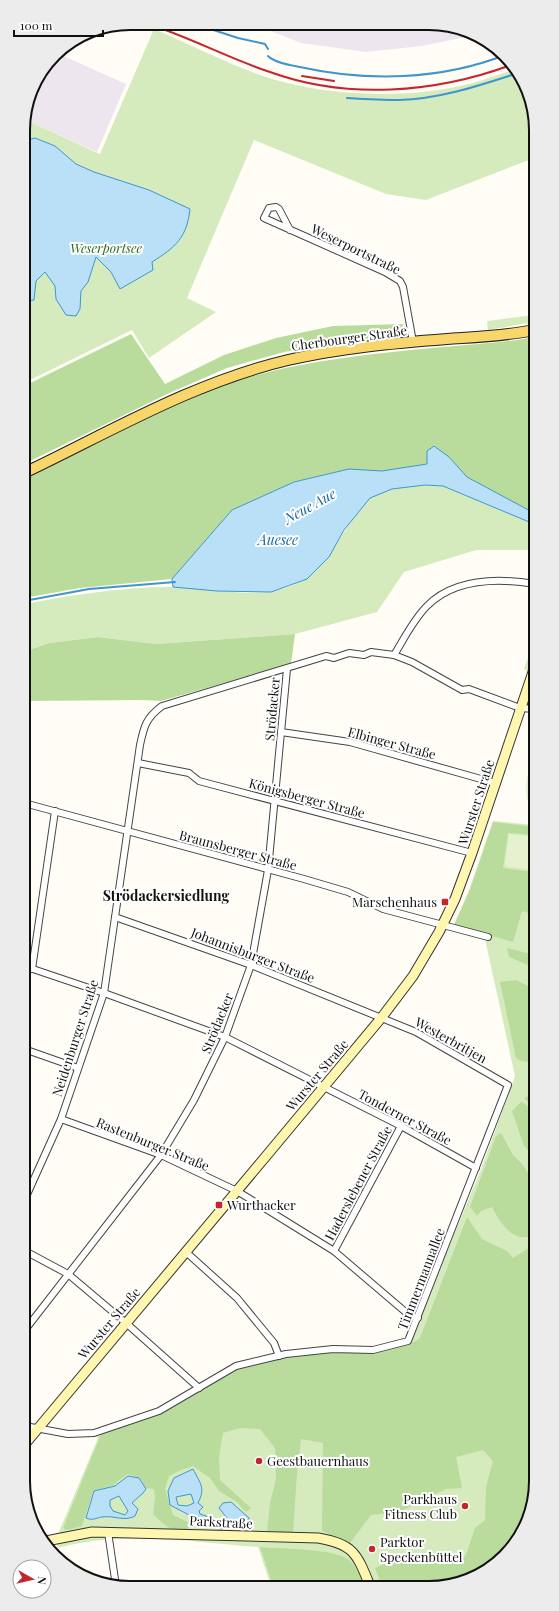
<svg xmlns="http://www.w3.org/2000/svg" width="559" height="1611" font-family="'Playfair Display',serif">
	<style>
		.industrial { fill: #eee6ef }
		.green { fill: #d5ebbd }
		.forest { fill: #b9dc9c }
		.pitch { fill: #e6f2cf }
		.water { fill: #b9e0f7; stroke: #3f96cf; fill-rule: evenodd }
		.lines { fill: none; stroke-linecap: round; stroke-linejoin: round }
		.stream { stroke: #3f96cf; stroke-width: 2 }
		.street-casing { stroke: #444; stroke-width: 8 }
		.secondary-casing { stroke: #333; stroke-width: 11 }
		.primary-casing { stroke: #222; stroke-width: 12 }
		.street { stroke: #fff; stroke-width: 6 }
		.secondary { stroke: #fff6b0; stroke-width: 9 }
		.primary { stroke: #f9d66b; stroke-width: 10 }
		.rail { stroke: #c4262e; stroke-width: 2 }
		.poi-dot { fill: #c4262e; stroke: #fff; stroke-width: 1.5 }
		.labels { text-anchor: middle; stroke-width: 4; stroke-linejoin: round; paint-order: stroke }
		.park-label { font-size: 13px; font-style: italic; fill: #2f6b1f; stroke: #fff }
		.street-label { font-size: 13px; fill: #111; stroke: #fff }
		.poi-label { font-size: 13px; fill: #111; stroke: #fff; text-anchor: start }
		.water-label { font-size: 14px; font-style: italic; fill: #1768a6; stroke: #fff }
		.neighbourhood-label { font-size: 14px; font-weight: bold; fill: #111; stroke: #fff }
		.rim { fill: none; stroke: #111; stroke-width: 2 }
	</style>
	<rect width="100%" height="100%" fill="#fffdf5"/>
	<g class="industrial">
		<polygon points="253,24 450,25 471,36 422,46 366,52 301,43"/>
		<polygon points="57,53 126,84 97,152 24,119 34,83"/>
	</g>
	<g class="green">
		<path d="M154,29C189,44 224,62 260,75C324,97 407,100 473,83C486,79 500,74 513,70L534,109V158L426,200L386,194L254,140L187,298L216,312L149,358L132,330L32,379L24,377V119L100,154Z"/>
		<polygon points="534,315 534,322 488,330 487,321"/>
		<path d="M425,485L443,486L534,524L535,550H476L404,572L377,612L295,634L156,644L98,637L49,643L24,652V604C73,595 121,587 171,587C208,587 248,599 285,588C325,576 334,543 358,512C362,508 365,502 370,498C382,488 409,487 425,485Z"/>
		<polygon points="535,639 535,651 528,671 524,669"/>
		<path d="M535,763V809C525,793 526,778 535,763Z"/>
		<path d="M493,821L535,825L536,1488L528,1522L510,1551L483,1574L450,1586H271L258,1547C192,1542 122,1530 58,1548L56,1539L98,1438L96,1435L160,1412L409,1342L480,1172L515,1076L485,939L452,929L469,890Z"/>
	</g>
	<g class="forest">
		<polygon points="404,324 394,336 336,342 284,352 227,368 167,394 24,464 24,386 131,334 165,384 224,355 276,338 333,326"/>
		<path d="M534,337V513L467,477L449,457L427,464L382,471L349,469L294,482L232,510L172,579L80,588L24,598V479C93,445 167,401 242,379C331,353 425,350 517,340Z"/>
		<polygon points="295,634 291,664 161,701 143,700 24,701 24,652 49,643 98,637 156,644"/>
		<polygon points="493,822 535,827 535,835 508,833 503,868 535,872 535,915 522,911 513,942 454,925 470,890"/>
		<polygon points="507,948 535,955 535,968 509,957"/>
		<path d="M516,980L532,988L535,987V1062C528,1063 522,1062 516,1058L500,982Z"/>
		<polygon points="535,1093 535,1109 524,1098"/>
		<polygon points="522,1101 535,1114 535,1158 524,1146 512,1111"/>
		<path d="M501,1133L513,1155L522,1164L535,1183V1235C513,1244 501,1224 492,1207L481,1211L477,1216L470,1207L496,1136Z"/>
		<path d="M467,1217L482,1239L507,1251L513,1258L535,1244L536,1488L528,1522L510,1551L483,1574L450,1586H382L375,1568L393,1560L446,1562L462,1561L467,1552L475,1528L485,1520L486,1487L493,1461L483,1450L456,1457L462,1488L446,1489L399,1512L371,1515L350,1543L322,1531L323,1443L301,1439L297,1474L293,1533L267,1531L270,1503L276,1479L275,1448L260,1429L240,1428L223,1433L219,1456L220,1480L251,1508L246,1512L237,1502L219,1491L210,1478L193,1466L181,1470L169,1476L165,1489L173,1515L188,1522L189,1528C177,1537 161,1523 153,1514L155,1498L154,1489L146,1488L140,1478L128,1474L119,1480L114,1485L93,1491L82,1526L67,1530L63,1528L101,1434L161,1413L237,1368L279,1358L333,1351L373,1352L414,1342L420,1338Z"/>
		<path d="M260,1547C280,1549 334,1548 349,1560C357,1567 362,1577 367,1586H273Z"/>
	</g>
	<g class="pitch">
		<path d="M534,760L529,775L528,788L535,813C521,797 525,777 534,760Z"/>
		<polygon points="509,834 535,837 535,870 505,866"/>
	</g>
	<g class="water">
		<path d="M35,138L55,146L76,164L94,172L149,190L190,209C187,237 176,247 152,262L153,270L120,289L111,272L96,257L88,282L81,291L80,309L76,316L66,315L56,299L55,286L45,272L36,281L34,300L23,302V141Z"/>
		<polygon points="434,446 449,457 467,477 534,513 534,524 443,486 425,485 392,489 370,498 344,530 329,557 307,579 271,592 217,591 173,587 172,579 232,510 294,482 349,469 382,471 427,464 427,451"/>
		<path d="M193,1469C200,1483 206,1488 198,1503L203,1507L199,1511L200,1514L221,1521L227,1518L219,1508L223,1503L231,1502L249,1518L248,1529L229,1520L226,1522L227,1528L219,1529L212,1527L170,1505L168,1491L174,1478ZM191,1494L194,1503L187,1506L178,1505L176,1497Z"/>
		<path d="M128,1476L139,1478L146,1489L143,1493L132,1503L138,1509L135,1516C124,1522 114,1515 102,1517C95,1518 93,1521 86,1518L94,1491L115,1486ZM119,1496L128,1511L125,1515L113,1511L110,1506V1500Z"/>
	</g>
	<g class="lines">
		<g class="stream">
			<polyline points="192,23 238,38 265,44 268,49"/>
			<path d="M268,56C275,63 290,65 300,67C367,82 441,80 505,55"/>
			<path d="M347,98C364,99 382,100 399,100C439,99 478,86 515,74"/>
			<polyline points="24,601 89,589 175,582"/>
		</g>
		<defs>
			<g id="street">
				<polyline points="290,230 279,209 276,207 269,208 264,218 385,272 400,281 403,287 413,342"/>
				<path d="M394,655C404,639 413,620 427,606C455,578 498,578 535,584"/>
				<polyline points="281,732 350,742 495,783"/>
				<polyline points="138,763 189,773 199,781 472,853"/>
				<polyline points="24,803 304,879 348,892 383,909 488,937"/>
				<polyline points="24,966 104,993 225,1037 401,1126 476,1168"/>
				<polyline points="32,969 55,811"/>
				<polyline points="24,1049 78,1068"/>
				<polyline points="61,1119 161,1155 237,1191 334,1251 409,1315 418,1318"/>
				<path d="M25,1199L61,1119L104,993L140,745C144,726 146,718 162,706L326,656L334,658L349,653L364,655L371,652L394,655L412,662L462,690L469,689L520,708L535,709"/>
				<polyline points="25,1251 68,1274 126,1323 199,1388"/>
				<polyline points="334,1251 401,1126"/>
				<polyline points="186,1252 237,1298 274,1343 279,1356"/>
				<polyline points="25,1330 161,1155 194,1100 225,1037 251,965 268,870 287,669"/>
				<polyline points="25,1426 68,1434 94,1433 159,1411 236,1366 286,1354 333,1349 373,1350 408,1341 508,1085 416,1032 251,965 115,917"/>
				<polyline points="108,1532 116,1586"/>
			</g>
			<g id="secondary">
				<polyline points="25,1444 272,1149 382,1017 413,976 439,932 455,899 472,853 535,666"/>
				<path d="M46,1541L92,1532L318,1538C354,1544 357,1554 370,1586"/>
			</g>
			<path id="primary" d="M24,473C110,432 194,382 288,360C340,348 394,343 447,339C476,337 506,336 534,330"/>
		</defs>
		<use href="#street" class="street-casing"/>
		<use href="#secondary" class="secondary-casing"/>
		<use href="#primary" class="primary-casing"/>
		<use href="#street" class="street"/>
		<use href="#secondary" class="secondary"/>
		<use href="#primary" class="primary"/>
		<g class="rail">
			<path d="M145,23C188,36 227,58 270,72C347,100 435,93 511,65"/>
			<polyline points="302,76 334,81"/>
		</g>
	</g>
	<g class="poi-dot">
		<rect x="441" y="898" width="8" height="8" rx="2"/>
		<rect x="215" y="1201" width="8" height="8" rx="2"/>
		<circle cx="259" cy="1461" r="4"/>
		<circle cx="465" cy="1506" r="4"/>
		<circle cx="372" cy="1549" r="4"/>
	</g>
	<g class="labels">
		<g class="park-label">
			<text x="106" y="253">Weserportsee</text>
		</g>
		<g class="street-label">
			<text transform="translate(356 249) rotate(26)" y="5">Weserportstraße</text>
			<text transform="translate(349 338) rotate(-8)" y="5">Cherbourger Straße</text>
			<text transform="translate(272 709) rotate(-85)" y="5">Strödacker</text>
			<text transform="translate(392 743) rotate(15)" y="5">Elbinger Straße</text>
			<text transform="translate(307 798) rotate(15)" y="5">Königsberger Straße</text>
			<text transform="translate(476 802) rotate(-72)" y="5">Wurster Straße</text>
			<text transform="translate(238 850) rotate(15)" y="5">Braunsberger Straße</text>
			<text transform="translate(253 955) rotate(21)" y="5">Johannisburger Straße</text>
			<text transform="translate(217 1023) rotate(-68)" y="5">Strödacker</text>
			<text transform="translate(75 1038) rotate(-72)" y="5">Neidenburger Straße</text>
			<text transform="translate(451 1040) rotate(29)" y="5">Westerbritjen</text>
			<text transform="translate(317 1075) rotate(-50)" y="5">Wurster Straße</text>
			<text transform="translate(405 1117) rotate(28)" y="5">Tonderner Straße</text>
			<text transform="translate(153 1144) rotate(22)" y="5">Rastenburger Straße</text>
			<text transform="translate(358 1183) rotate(-62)" y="5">Haderslebener Straße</text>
			<text transform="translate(421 1279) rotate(-69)" y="5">Timmermannallee</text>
			<text transform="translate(109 1323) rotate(-50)" y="5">Wurster Straße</text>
			<text transform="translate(221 1522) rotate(3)" y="5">Parkstraße</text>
		</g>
		<g class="poi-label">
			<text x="437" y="907" text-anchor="end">Marschenhaus</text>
			<text x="227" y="1210">Wurthacker</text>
			<text x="267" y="1466">Geestbauernhaus</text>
			<text x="457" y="1504" text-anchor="end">Parkhaus<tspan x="457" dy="15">Fitness Club</tspan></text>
			<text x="380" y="1547">Parktor<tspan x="380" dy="15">Speckenbüttel</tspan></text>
		</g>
		<g class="water-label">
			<text transform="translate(310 506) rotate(-29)" y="5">Neue Aue</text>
			<text x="278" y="545">Auesee</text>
		</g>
		<g class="neighbourhood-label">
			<text x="166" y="901">Strödackersiedlung</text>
		</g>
	</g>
	<path d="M0 0H559V1611H0ZM130 30H429A100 100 0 0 1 529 130V1481A100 100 0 0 1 429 1581H130A100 100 0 0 1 30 1481V130A100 100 0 0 1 130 30Z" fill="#ececec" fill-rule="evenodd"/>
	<path class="rim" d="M130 30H429A100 100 0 0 1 529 130V1481A100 100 0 0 1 429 1581H130A100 100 0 0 1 30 1481V130A100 100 0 0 1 130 30Z"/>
	<g transform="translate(32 1579) rotate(98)"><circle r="19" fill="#ffffff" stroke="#a0a0a0"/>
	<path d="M0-3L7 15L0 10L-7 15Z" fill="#c4262e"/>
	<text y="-6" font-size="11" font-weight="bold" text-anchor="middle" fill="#111111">N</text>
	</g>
	<path d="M14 30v6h89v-6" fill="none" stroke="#111111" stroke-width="2"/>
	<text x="20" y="30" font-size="12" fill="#111111" stroke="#ffffff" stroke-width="3" paint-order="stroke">100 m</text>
</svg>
